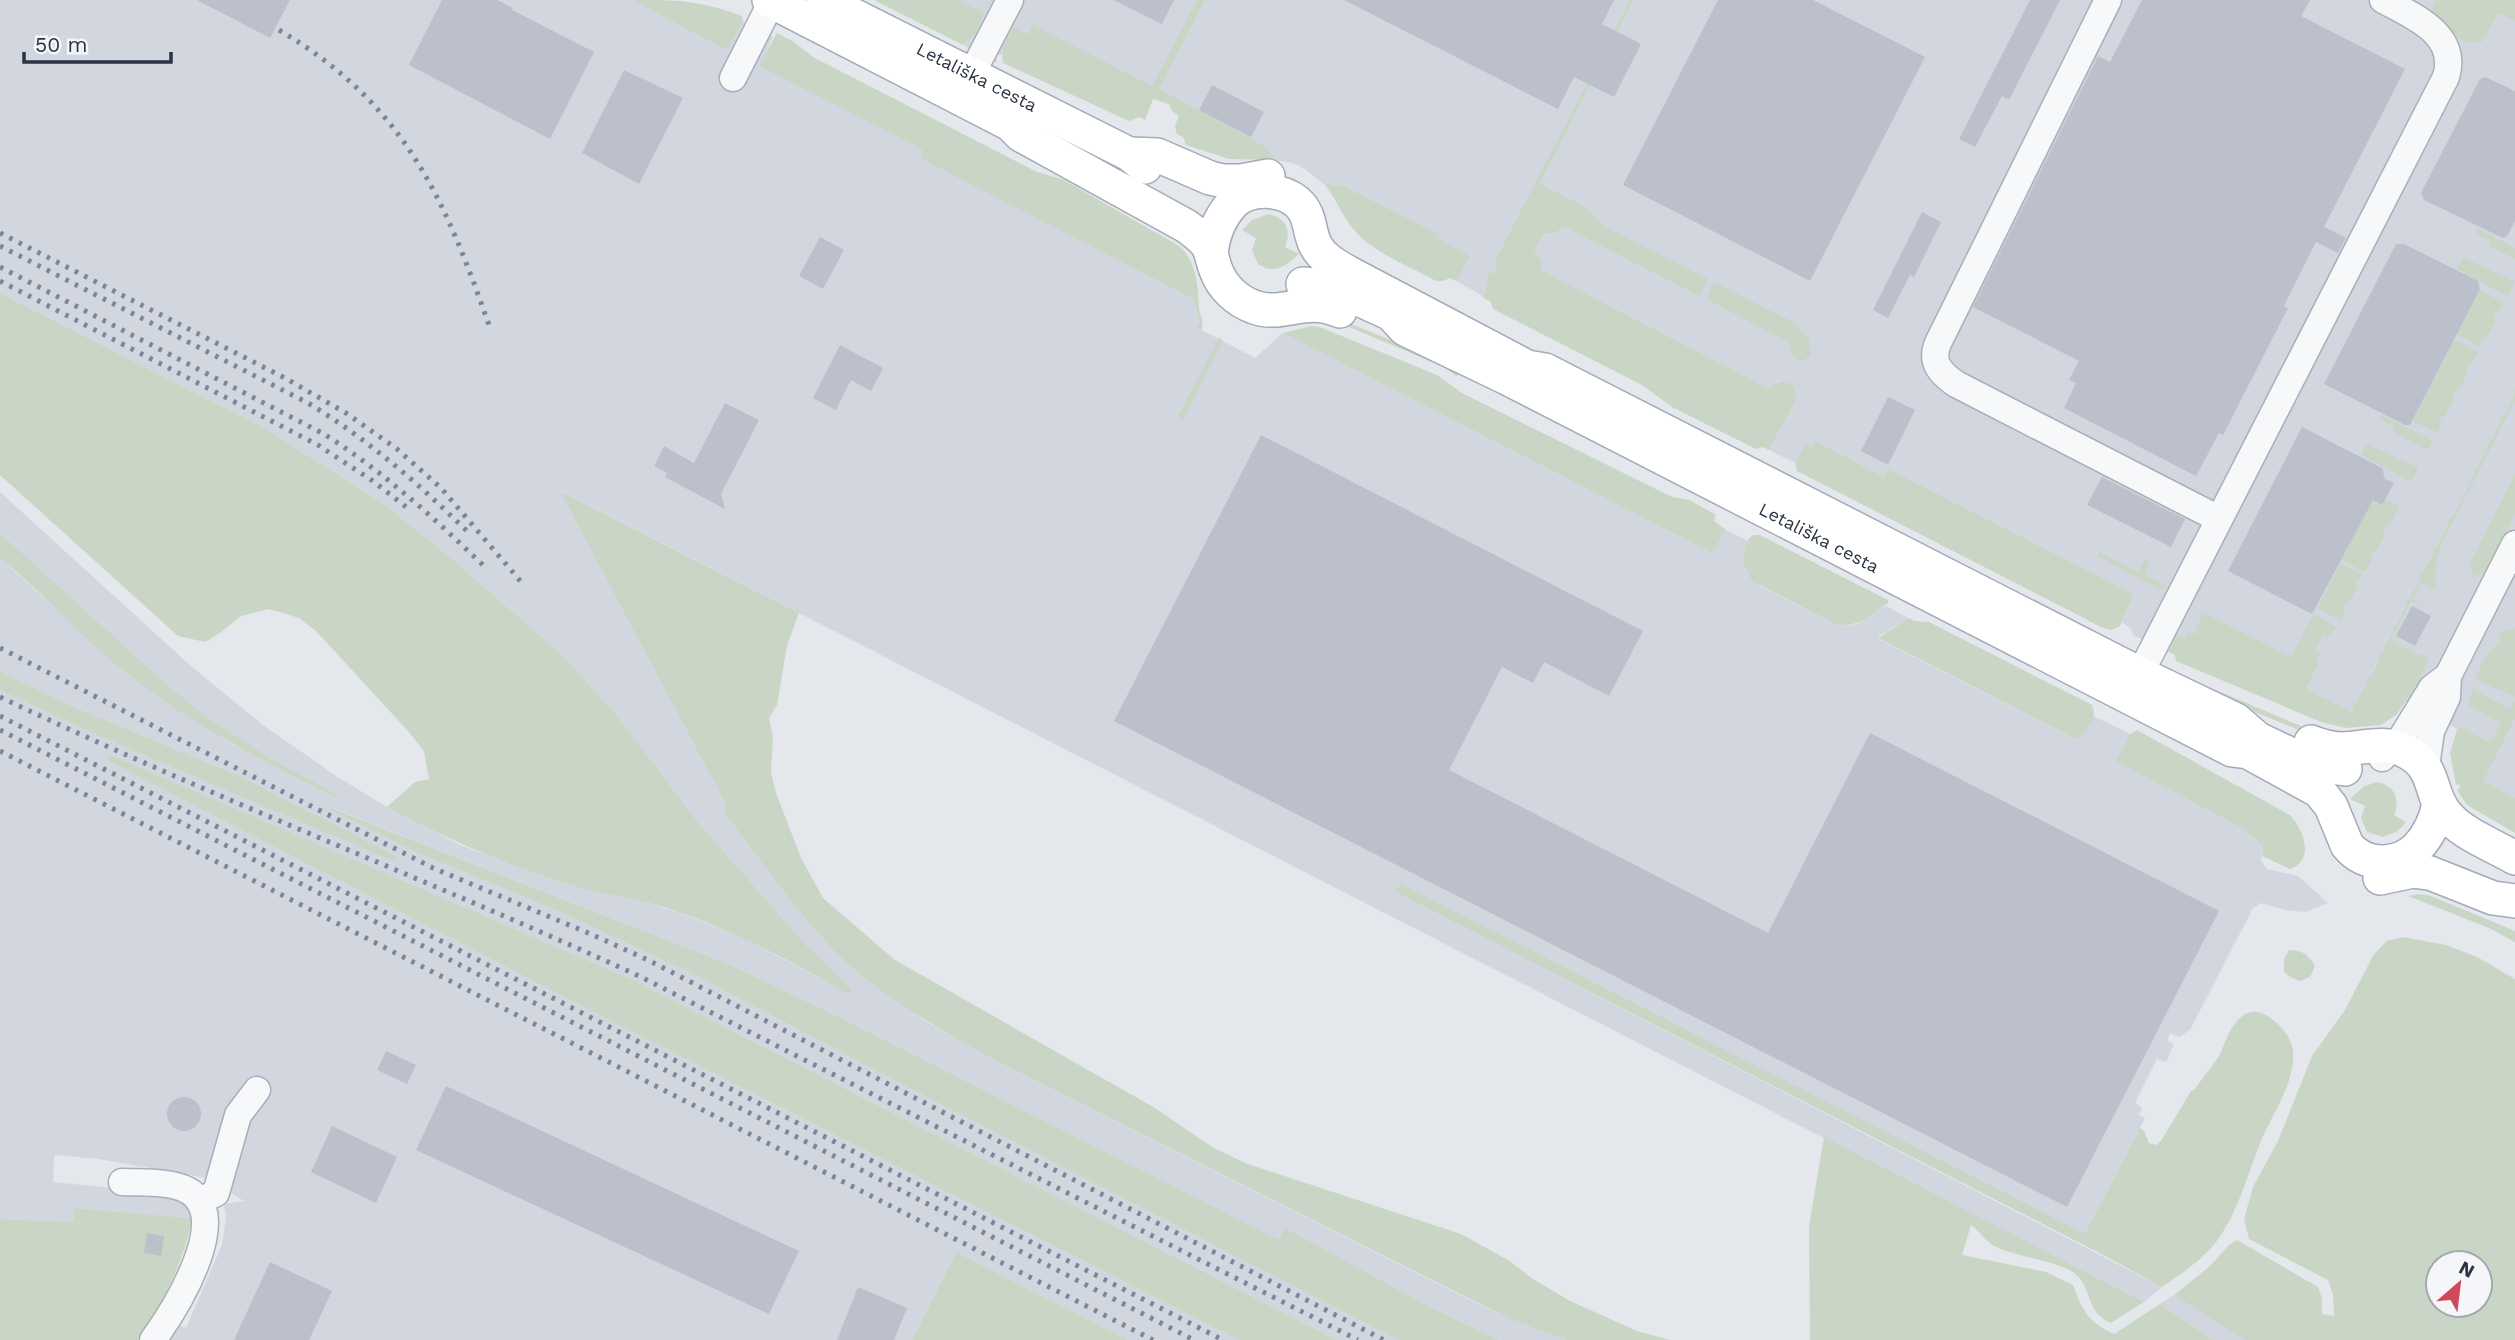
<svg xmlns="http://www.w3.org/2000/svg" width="2515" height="1340" font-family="'Work Sans',sans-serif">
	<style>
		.built { fill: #d2d6de }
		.green { fill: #c9d6c5; fill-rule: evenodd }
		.building { fill: #bbc0ca }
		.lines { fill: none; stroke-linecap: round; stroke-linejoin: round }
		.minor-casing { stroke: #a9aeb7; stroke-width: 29 }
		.major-casing { stroke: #a3abb8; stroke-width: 36 }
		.minor { stroke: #f7f8fa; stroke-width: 26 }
		.major { stroke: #fff; stroke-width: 33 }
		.rail { stroke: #7d8696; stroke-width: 5; stroke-dasharray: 3.5 7; stroke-linecap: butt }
		.labels { text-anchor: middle; stroke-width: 5; stroke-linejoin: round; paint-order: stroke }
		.street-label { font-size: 18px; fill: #2b3445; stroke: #f4f6f9 }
	</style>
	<rect width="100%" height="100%" fill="#e4e7ec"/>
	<g class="built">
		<polygon points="0,0 632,0 727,49 743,22 773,37 760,66 1194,287 1200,321 1198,328 1255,358 1283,333 1712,553 1726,530 1748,541 1743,554 1744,566 1746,572 1758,585 1833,623 1849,626 1859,623 1886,606 1908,618 1879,636 1878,639 2076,739 2089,728 2093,716 2130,734 2117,760 2249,831 2247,835 2260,842 2263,848 2261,860 2267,869 2298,876 2328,903 2305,912 2286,910 2261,903 2253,908 2190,1030 2179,1037 2170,1033 2167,1041 2174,1044 2166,1062 2157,1059 2135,1103 2142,1108 2139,1115 2145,1118 2085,1235 1400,883 1395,892 2162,1287 2144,1302 561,491 691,735 726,804 724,812 775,880 827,943 870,981 923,1020 1000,1063 1470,1300 1510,1319 1566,1340 1499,1340 1430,1307 1285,1229 1279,1241 841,1018 731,965 332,808 330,810 420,854 556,910 697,976 911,1089 1400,1340 1337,1340 631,979 110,756 108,761 611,1021 1239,1340 1128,1340 956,1252 912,1340 166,1340 177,1324 186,1328 222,1245 226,1217 224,1204 244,1201 207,1178 99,1159 54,1155 53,1182 181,1195 187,1199 192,1218 76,1208 74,1222 0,1219 0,690 88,731 395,861 398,857 240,776 65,703 0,671 0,558 129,676 158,697 230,743 308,784 335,796 336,795 253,748 211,720 171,688 0,533 0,492 192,667 263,725 336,776 387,807 460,845 560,882 638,900 680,913 745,939 848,993 852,989 806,945 698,822 615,713 559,652 445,553 385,505 266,429 0,293"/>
		<polygon points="958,0 2489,0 2515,12 2515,798 2483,782 2458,726 2457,729 2406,702 2430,659 2380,657 2352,713 2306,689 2305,692 2189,631 2184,639 2176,634 2169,652 2133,635 2131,629 2122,622 2134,594 1889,469 1884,477 1816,441 1812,447 1805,444 1795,463 1769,450 1796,400 1778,381 1768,388 1541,270 1491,272 1483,296 1456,281 1468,260 1326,186 1305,169 1293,163 1274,160 1274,155 1267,152 1266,146 1170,97 1153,98 1014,27 1002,55 996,55 997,63 963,45 967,43"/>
		<polygon points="2174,1295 2213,1318 2245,1340 2213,1340 2160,1304"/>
	</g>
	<g class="green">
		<path d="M632,0C677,0 699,0 742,16L743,22L727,50Z"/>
		<polygon points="874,0 958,0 984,13 975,34 963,45"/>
		<path d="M1197,0H1205L1159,89L1267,147L1268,152L1274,155V160L1229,159L1186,145L1183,137L1177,134L1175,125L1179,116L1173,112L1169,104L1153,99L1145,120L1139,117L1129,121L1003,63C1000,49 1008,38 1014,27L1028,34L1033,25L1152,86Z"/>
		<path d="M1630,0H1632V3L1539,184L1585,207L1602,225L1708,279L1699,296L1563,226L1555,233H1543L1534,251L1542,261L1541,270L1768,388C1778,381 1784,379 1794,387L1796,400L1769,450L1763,447L1756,449L1672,407L1642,385L1493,309L1490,301L1483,298L1490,271L1494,273L1498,266L1494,263Z"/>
		<path d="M2437,0H2515V21L2498,13L2482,42C2460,46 2443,27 2430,12Z"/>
		<path d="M777,33L794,42L813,57L1037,172L1064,180L1179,246C1197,261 1198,288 1199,308C1200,317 1205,321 1201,330L1197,328L1200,321L1194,299L922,159V149L759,66Z"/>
		<path d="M1329,183L1336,187L1341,185L1440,235L1438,239L1470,256L1458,278L1456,281L1450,278L1443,281H1436C1411,267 1376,254 1356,232C1344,219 1337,201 1326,186Z"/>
		<path d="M1268,214C1286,218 1292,230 1285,247L1299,254C1286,266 1274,275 1258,264L1252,250L1256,238L1242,230L1252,220Z"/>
		<polygon points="2478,228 2515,248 2515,259 2488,245 2490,240 2475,233"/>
		<polygon points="2463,257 2515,282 2507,296 2457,269"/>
		<polygon points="1714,282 1795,323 1809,340 1811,355 1804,360 1797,360 1790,352 1790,343 1706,299"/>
		<polygon points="2479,290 2504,303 2499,311 2493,314 2495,321 2486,338 2479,340 2481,347 2457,334"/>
		<path d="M0,293L266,429L385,505L445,553L559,652L615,713L698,822L806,945L852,989L848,994C794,963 740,934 681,913C641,898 598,894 558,881C498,861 442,837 387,807L415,782L429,779L424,751L408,731L316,631L299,618L269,609L241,616L220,633L205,642L178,636L0,475Z"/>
		<polygon points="1344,321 1449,364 1460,374 1456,376 1444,367 1342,324"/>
		<polygon points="1312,326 1322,328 1437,375 1462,393 1672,497 1690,500 1716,515 1714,521 1726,530 1712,553 1283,333"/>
		<polygon points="1219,338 1223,340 1183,420 1178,416"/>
		<polygon points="2454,340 2478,352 2472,364 2466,366 2468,372 2459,390 2453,392 2454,399 2445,416 2439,419 2441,425 2437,433 2413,421"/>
		<path d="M2514,390H2515V401L2441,545L2436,566L2435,590L2421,583L2413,599L2426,606L2411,601L2391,640L2421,656L2423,654L2430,658L2417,686L2396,715L2381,725L2346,728L2321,722L2176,661L2175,655L2169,652L2176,634L2184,638L2188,631L2195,634L2197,631L2195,630L2204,613L2291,657L2313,614L2337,627L2327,637L2323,635L2315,650L2323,654L2316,658L2318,664L2306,689L2352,712L2354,708L2352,704L2356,703L2367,682L2366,678L2370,677C2374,670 2381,660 2379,652L2383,650L2394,630L2393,626L2397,624L2407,604L2406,600L2410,598L2421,578L2420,573L2424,572L2434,552L2433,547L2437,546L2448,525L2447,521C2460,512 2467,487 2475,473L2473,469L2478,467L2488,447L2487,442L2491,441L2501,421L2500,416L2504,415L2515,394Z"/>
		<polygon points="2382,415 2433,441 2428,450 2392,432 2395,427 2380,420"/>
		<polygon points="1816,441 1884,477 1889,469 2134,594 2120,626 2111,630 2103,628 1797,471 1795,463 1805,444 1812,447"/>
		<polygon points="2367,444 2419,468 2411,482 2361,455"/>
		<polygon points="2515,474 2515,513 2486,571 2478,576 2474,575 2469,567 2470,563"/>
		<path d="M560,491L799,613L787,645L777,705L769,718L773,737L771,772L776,793L801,858L823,898L895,960L1155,1108L1212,1147L1245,1163L1461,1234L1508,1260L1533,1279L1570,1301L1637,1331L1670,1340H1566L1510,1319L1000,1063C939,1029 874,994 826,942C789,901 757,856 724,812L726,804Z"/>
		<polygon points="2385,499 2399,507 2390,525 2383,527 2385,534 2375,552 2370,554 2372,560 2365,572 2330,554 2350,543 2373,500 2382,505"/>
		<path d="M0,533L171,688L211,720L270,758L336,794L335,797C264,762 194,726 131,677C84,641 46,595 0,558Z"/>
		<path d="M1754,535H1760L1888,600V603C1872,615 1854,631 1833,623L1752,581L1744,566L1743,554L1749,538Z"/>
		<polygon points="2099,552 2138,572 2145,559 2150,562 2144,575 2166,586 2160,589 2097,556"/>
		<polygon points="2340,564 2364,575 2356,580 2358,586 2349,603 2343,606 2345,612 2341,620 2317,608"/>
		<path d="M1908,618L1915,621L1929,622L2092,705C2098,719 2088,731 2076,739L1878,638Z"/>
		<polygon points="2515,628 2515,697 2475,679 2484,658 2501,640 2498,634"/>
		<polygon points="0,671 65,703 240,776 398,857 395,862 88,731 0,690"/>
		<polygon points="2180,675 2308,729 2306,733 2248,709"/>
		<polygon points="2473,689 2510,709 2515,701 2515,718 2483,781 2515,798 2515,833 2467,805 2457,790 2461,786 2456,784 2450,753 2458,726 2491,743 2501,723 2468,705"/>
		<path d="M2137,730L2290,815C2304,830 2315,860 2290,869L2262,856C2266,843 2256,840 2247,834L2248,831L2116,761L2130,734Z"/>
		<polygon points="110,755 631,979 1337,1340 1239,1340 611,1021 108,761"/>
		<path d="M2376,782C2394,785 2401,798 2394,815L2406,822L2398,831L2383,837L2367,832L2361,818L2365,806L2350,799L2363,787Z"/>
		<polygon points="331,808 731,965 841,1018 1279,1240 1285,1228 1430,1307 1499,1340 1399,1340 911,1089 697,976 556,910 420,854 330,810"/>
		<path d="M1400,883L2085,1234L2140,1128L2144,1131L2149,1143L2156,1145L2161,1141L2191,1091L2195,1089C2203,1077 2213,1066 2220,1054C2227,1039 2230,1024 2245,1014C2254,1009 2261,1012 2269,1017C2280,1024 2292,1038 2293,1051C2295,1084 2273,1112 2261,1141C2247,1175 2237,1218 2212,1247C2198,1263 2179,1275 2162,1287L2109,1258L1395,892Z"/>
		<polygon points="2419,894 2431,896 2515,931 2515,942 2489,928 2408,896"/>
		<path d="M2403,937L2446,945L2477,957L2515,979V1340H2245L2174,1295L2209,1267L2229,1245L2237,1240L2318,1287L2322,1298V1314L2334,1316L2333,1295L2328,1280L2249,1239L2244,1219L2253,1187L2278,1141L2312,1056L2345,1010L2374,954L2387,941ZM2438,1263H2480V1305H2438Z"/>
		<path d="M2289,950C2302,950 2308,954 2315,966L2310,977L2301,981L2292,978L2284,972V959Z"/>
		<path d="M1824,1137L2144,1302L2111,1323C2085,1313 2093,1287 2074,1273C2058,1261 2017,1257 1996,1247C1986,1242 1979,1231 1971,1225L1962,1255L2046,1272L2073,1285C2083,1311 2088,1322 2114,1334L2160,1304L2213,1340H1810L1809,1227Z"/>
		<path d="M75,1208L192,1218C184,1262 163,1303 138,1340H0V1219L74,1222Z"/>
		<polygon points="956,1252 1128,1340 912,1340"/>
	</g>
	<g class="building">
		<polygon points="197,0 290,0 270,38"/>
		<polygon points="442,0 497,0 513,8 512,10 594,52 550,139 409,65"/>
		<polygon points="1114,0 1174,0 1162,24"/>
		<polygon points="1344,0 1614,0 1602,24 1641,44 1614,97 1574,77 1558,109"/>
		<polygon points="1718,0 1813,0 1925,57 1810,281 1623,185"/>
		<polygon points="2030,0 2060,0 2009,100 2002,96 1975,147 1959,139"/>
		<polygon points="2142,0 2310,0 2301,16 2405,69 2324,227 2346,238 2338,253 2316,242 2284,306 2288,308 2223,435 2219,433 2196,476 2064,408 2076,383 2069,380 2079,361 1973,307 2098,56 2110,62"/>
		<polygon points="624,70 683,98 639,184 582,153"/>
		<polygon points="2485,77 2515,91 2515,221 2507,236 2503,238 2424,200 2421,193 2480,79"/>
		<polygon points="1212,85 1264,112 1251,137 1199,110"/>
		<polygon points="1922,212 1941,222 1914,277 1910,275 1888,318 1873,310"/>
		<polygon points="820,237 844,250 823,289 799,276"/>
		<polygon points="2396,244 2404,244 2478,281 2480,289 2410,425 2405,425 2324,384"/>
		<polygon points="840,345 883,368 871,391 851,380 836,410 813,398"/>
		<polygon points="1888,397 1915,410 1888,465 1861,451"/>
		<polygon points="725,403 759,420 721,494 725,509 665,477 667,473 654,466 664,446 694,463"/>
		<polygon points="2302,427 2382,468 2385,479 2394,483 2382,505 2373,500 2312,614 2228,571"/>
		<polygon points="1261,435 1643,631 1609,696 1544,662 1533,683 1502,667 1449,770 1768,933 1870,733 2219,911 2067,1207 1114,721"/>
		<polygon points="2102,477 2185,519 2171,547 2087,505"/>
		<polygon points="2412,606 2431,616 2415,646 2396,636"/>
		<polygon points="386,1051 416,1065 407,1084 377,1070"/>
		<polygon points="446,1086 799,1251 769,1314 416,1150"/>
		<circle cx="184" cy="1114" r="17"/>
		<polygon points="332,1126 397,1157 376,1203 311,1172"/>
		<polygon points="147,1233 164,1236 161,1256 144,1253"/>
		<polygon points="270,1262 332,1291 309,1340 234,1340"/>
		<polygon points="858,1287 907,1308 894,1340 837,1340"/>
	</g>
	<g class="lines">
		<defs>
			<g id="minor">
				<path d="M2108,0L1938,343C1930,362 1940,373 1956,384L2219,519"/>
				<polyline points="971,75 1010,0"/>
				<polyline points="733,78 772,1"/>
				<path d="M2140,674L2446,77C2459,34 2413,16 2383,0"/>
				<polyline points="2382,758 2402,737 2432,688 2448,676"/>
				<polyline points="2426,767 2431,731 2447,697 2448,676 2515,544"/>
				<path d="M122,1182C142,1183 170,1181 187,1190C235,1215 174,1311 153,1340"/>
				<polyline points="200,1201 216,1193 238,1115 257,1090"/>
			</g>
			<g id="major">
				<path d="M769,0L1010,124L1021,135L1186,226C1194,232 1204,238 1209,248C1212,255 1213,263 1216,270C1222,287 1237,301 1254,307C1283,318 1305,295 1340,311"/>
				<path id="s1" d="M823,0L1129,154L1145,167"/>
				<polyline points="1129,154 1157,155 1210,178 1223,181 1241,181 1268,176"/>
				<path d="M1211,253C1213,235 1220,217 1232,204C1248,187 1280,188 1297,202C1312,215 1308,232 1316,246C1323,259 1337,266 1349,273L1527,367L1545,370L2140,674L2236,720L2258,739L2296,757L2322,766L2345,769"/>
				<path id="s2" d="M1303,284L1317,285L1352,296L1391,314L1405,329L1505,377L2232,750L2248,752L2319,791L2331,806L2347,845C2364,867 2397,867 2417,848C2429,835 2436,820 2439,803"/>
				<path d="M2311,742C2321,746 2332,749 2343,749C2366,748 2384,740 2407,752C2437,768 2428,792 2446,814C2462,834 2493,845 2515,858"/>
				<polyline points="2380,878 2413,871 2430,873 2493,898 2515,901"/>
			</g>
		</defs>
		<use href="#minor" class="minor-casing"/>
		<use href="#major" class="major-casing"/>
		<use href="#minor" class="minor"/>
		<use href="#major" class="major"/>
		<g class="rail">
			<path d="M279,30C404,104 444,196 490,328"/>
			<polyline points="0,233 285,378 346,413 397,449 441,488 522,583"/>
			<path d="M0,246L308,403C369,440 420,485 471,535"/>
			<path d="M0,267L324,434C384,472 434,518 485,567"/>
			<polyline points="0,281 318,445 373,481 410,510"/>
			<polyline points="0,648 433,868 593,935 648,960 1384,1340"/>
			<path d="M0,697C210,797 428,879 639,976L1358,1340"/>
			<polyline points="0,716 1223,1340"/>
			<polyline points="0,730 1194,1340"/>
			<polyline points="0,751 1153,1340"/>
		</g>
	</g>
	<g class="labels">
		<g class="street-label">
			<text dy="6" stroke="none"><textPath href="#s1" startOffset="172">Letališka cesta</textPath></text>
			<text dy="6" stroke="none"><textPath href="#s2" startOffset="578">Letališka cesta</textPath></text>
		</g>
	</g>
	<g transform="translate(2459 1284) rotate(28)"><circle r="33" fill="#f4f6f9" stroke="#a4a8b1" stroke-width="2"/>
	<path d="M0-5L12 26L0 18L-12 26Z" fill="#d1495b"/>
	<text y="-10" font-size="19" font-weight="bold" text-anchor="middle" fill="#2b3445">N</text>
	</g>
	<path d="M24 52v10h147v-10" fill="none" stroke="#2b3445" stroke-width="3.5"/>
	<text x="35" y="52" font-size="21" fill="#2b3445" stroke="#f4f6f9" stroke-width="5" paint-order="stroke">50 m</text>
</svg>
